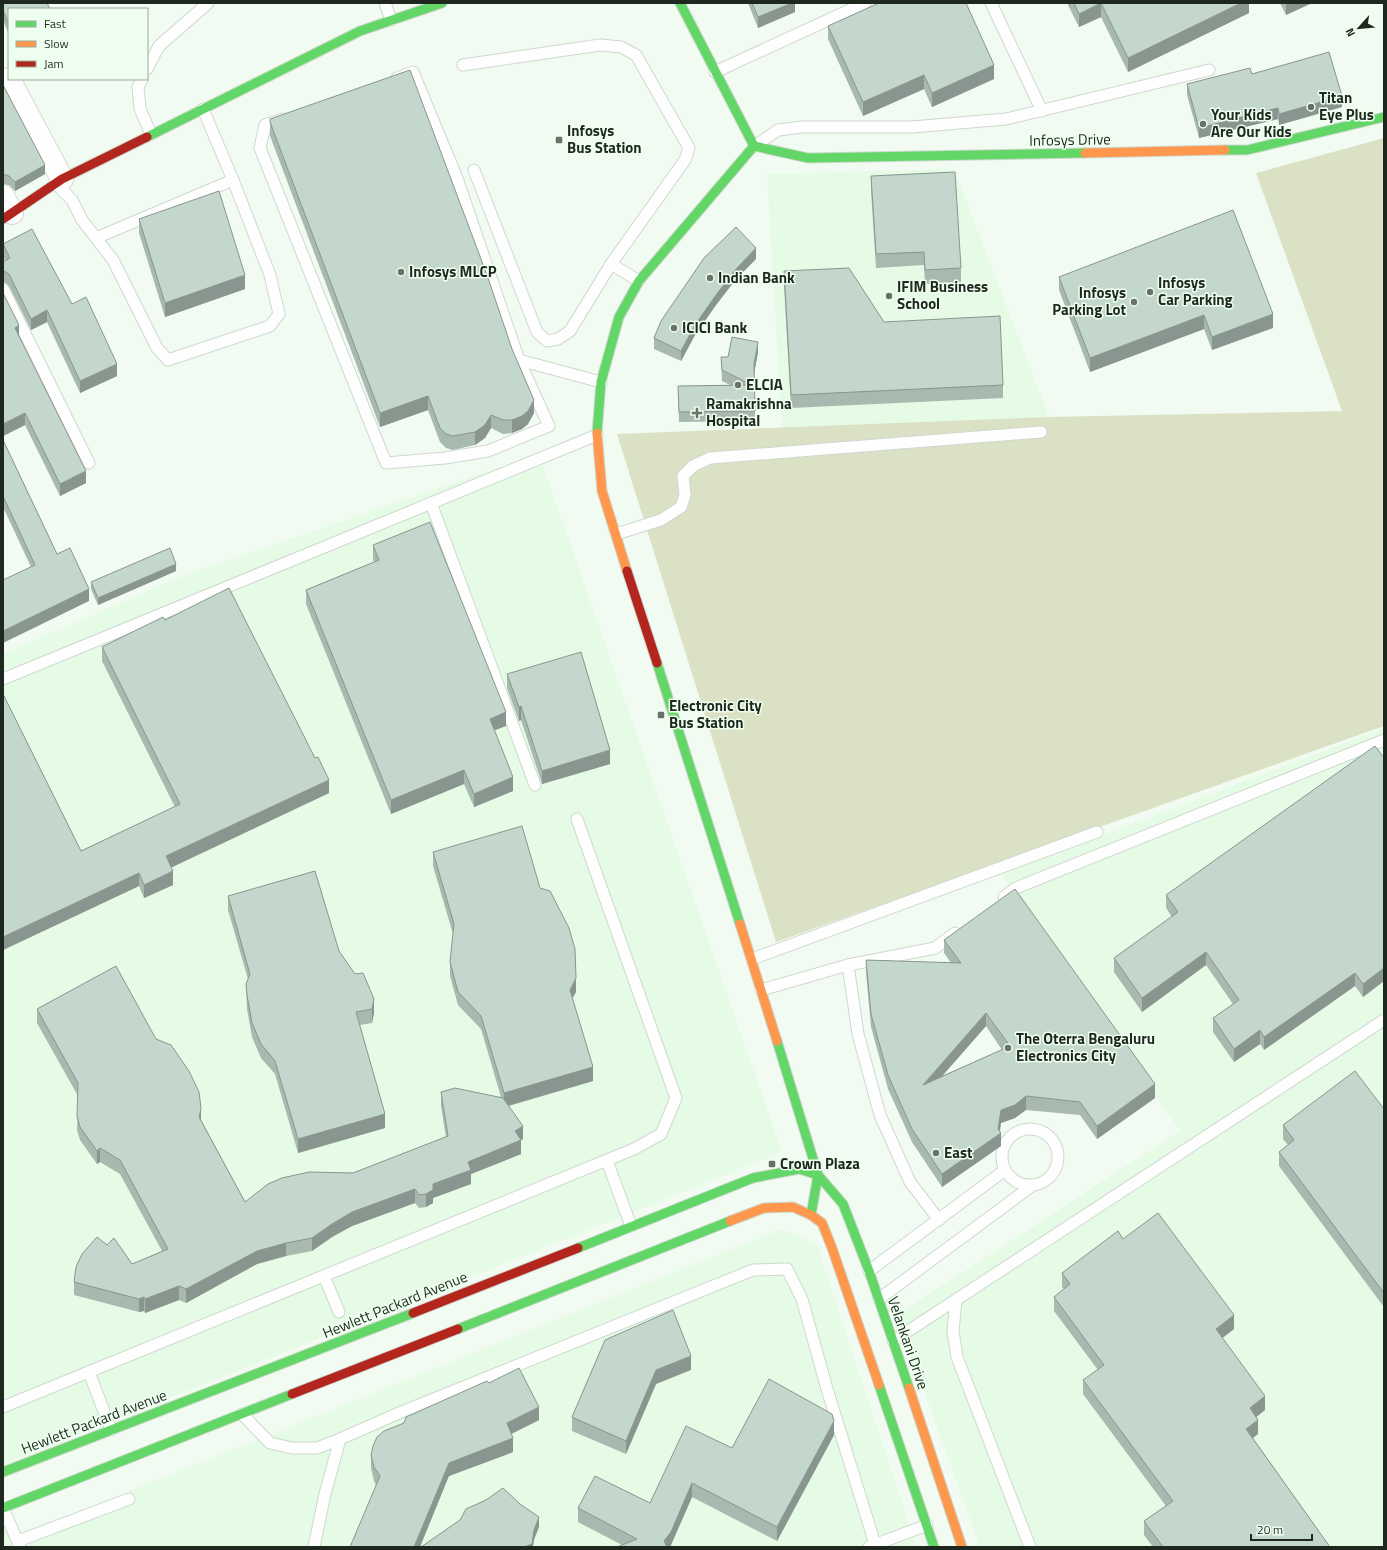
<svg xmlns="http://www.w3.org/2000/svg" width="1387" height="1550" font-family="'Titillium Web',sans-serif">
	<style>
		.built { fill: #e5fbe5 }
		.green { fill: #dbe1c5 }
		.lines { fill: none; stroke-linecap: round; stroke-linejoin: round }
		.lane-casing { stroke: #cfd8cf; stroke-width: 13 }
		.street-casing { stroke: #cfd8cf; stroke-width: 24 }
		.fast-casing { stroke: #cfd8cf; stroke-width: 11 }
		.slow-casing { stroke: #cfd8cf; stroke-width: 11 }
		.jam-casing { stroke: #cfd8cf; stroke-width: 11 }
		.lane { stroke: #fdfefd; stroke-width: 11 }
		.street { stroke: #fdfefd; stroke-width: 22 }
		.fast { stroke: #63d668; stroke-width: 9 }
		.slow { stroke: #ff974d; stroke-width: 9 }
		.jam { stroke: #b3261e; stroke-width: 9 }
		.wall { fill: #a8b9af; fill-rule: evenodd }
		.shaded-wall { fill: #88968f }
		.building { fill: #c3d7cc; stroke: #88968f; fill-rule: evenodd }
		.poi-dot { fill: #687269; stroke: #eeffef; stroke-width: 1.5 }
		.labels { text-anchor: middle; stroke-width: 3; stroke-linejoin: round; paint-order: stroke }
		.poi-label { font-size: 15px; font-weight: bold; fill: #1e281f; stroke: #eeffef; text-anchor: start }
		.street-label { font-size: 15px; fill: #1e281f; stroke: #eeffef }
	</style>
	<rect width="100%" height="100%" fill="#f2fbf2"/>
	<g class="built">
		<polygon points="954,169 1049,417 782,429 767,174"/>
		<polygon points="539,454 782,1152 3,1465 3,654 187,574"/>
		<polygon points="1384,728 1384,1547 980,1547 897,1315 1180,1131 1001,874"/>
		<polygon points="782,1229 817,1245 917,1547 3,1547 3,1513 13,1538"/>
	</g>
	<polygon class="green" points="1384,138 1384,726 776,942 617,434 1049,417 1342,411 1256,173"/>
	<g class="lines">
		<defs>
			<g id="lane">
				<polyline points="385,3 391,20"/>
				<polyline points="991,3 1042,111"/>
				<polyline points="463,65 600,45 621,47 636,55 689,148 685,160 611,264"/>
				<polyline points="147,69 159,46 208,3"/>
				<polyline points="715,72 865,3"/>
				<polyline points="397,78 413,72 457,178 519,360 601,382"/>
				<polyline points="142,79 138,87 140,109 151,134"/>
				<polyline points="203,109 233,180"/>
				<polyline points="283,119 265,125 260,148 386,463 445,458 488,451 549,426 519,360"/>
				<polyline points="755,146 778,130 802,127 912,127 1006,119 1209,70"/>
				<polyline points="474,170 537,332 547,341 558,339 570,331 611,264 639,281"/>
				<polyline points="55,183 72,200 82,220 113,260 157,348 168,360 270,326 279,314 270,275 233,180 96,238"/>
				<polyline points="3,289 89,463"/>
				<polyline points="431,503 535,785"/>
				<polyline points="616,534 661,520 681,507 685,495 683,476 693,466 710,458 1041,432"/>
				<polyline points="3,679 597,435"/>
				<polyline points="1004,897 1016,888 1384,740"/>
				<polyline points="752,959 1097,832"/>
				<polyline points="848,965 858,1034 880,1115 910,1182 939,1220"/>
				<polyline points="761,990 848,965 935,948 955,933"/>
				<circle cx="1030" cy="1157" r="28"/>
				<polyline points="607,1161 631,1226"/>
				<polyline points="869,1271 1005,1170"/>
				<polyline points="324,1276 339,1312"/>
				<polyline points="879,1299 1033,1185"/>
				<polyline points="956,1300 953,1331 957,1357 1030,1547"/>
				<polyline points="893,1341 1384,1020"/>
				<polyline points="89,1372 111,1430"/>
				<polyline points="3,1407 634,1149 661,1134 676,1098 577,819"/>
				<polyline points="242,1414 270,1443 292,1448 317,1448 340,1439"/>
				<polyline points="3,1508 20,1547"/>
				<polyline points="18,1541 129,1499"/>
				<polyline points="314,1547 325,1494 340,1439 399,1413 753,1270 787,1269 802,1299 827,1389 875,1544"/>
				<polyline points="869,1547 927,1525"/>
			</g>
			<g id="street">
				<polyline points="9,79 62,179"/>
				<polyline points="3,196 12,213"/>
			</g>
			<g id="fast">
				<polyline points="680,3 754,146"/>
				<polyline points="147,137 360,31 442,3"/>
				<polyline points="754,146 808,158 1085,153"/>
				<polyline points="1225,150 1247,150 1384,117"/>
				<polyline points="597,433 601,382 619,317 639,281 754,146"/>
				<polyline points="657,663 740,924"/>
				<polyline points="777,1041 818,1175 811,1215"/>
				<polyline points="578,1248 753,1178 799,1169 818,1175 843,1204 869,1271 909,1388"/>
				<polyline points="458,1329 730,1221"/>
				<polyline points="879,1385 934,1547"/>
				<polyline points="3,1472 413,1313"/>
				<polyline points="3,1508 292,1394"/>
			</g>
			<g id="slow">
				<polyline points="1085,153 1225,150"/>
				<polyline points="597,433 602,491 627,571"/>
				<polyline points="740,924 777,1041"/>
				<polyline points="730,1221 764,1208 793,1207 811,1215 822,1223 832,1248 879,1385"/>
				<polyline points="909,1388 962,1547"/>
			</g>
			<g id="jam">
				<polyline points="3,219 62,179 147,137"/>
				<polyline points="627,571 657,663"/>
				<polyline points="413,1313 578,1248"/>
				<polyline points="292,1394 458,1329"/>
			</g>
		</defs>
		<use href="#lane" class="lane-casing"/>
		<use href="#street" class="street-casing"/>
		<use href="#fast" class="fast-casing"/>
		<use href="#slow" class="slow-casing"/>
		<use href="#jam" class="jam-casing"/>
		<use href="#lane" class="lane"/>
		<use href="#street" class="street"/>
		<use href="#fast" class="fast"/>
		<use href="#slow" class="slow"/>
		<use href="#jam" class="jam"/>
	</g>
	<g class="wall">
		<polygon points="3,3 9,9 9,35 3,20"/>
		<polygon points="748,3 795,3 795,12 758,28"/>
		<polygon points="1067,3 1249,3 1249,13 1128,72 1101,17 1079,27"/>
		<polygon points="1280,3 1312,3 1286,15"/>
		<polygon points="828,26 994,79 932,107 924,89 863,116 828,39"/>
		<polygon points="1252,74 1342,107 1279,125 1278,119 1199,138 1187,95 1187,84"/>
		<polygon points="3,85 45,174 15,191 9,185 3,184"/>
		<polygon points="270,122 534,413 528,424 522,429 512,433 503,434 491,428 485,438 475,445 453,450 446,448 440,442 428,410 380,427 270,136"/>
		<polygon points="871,176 961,268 961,282 925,284 924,265 876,268 871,190"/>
		<polygon points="139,219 245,289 165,317 139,233"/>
		<polygon points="3,244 72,304 117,376 80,393 47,322 31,330 9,286 4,282 3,282 3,262 5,260 3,256"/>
		<polygon points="756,259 736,279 716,305 695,335 681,361 654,349 654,338"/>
		<polygon points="784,271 884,322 1003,385 1003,398 791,408 784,285"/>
		<polygon points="1059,277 1273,328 1212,350 1204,329 1090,372 1059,290"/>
		<polygon points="3,293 19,335 86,483 60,496 25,425 3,436"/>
		<polygon points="758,352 754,373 755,421 679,422 678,386 730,385 722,381 721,357 728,357"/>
		<polygon points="3,440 57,554 89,601 31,567 3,507"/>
		<polygon points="373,545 506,726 494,730 513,791 474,807 464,784 391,814 306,604 306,590 374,562 373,559"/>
		<polygon points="176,571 98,605 91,589 91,582"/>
		<polygon points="165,620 329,793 172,867 173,885 144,898 139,886 3,950 3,694 81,851 175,807 102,661 102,647"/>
		<polygon points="507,674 610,764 542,784 521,720 519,721 507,688"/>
		<polygon points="1384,758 1384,981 1363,997 1355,986 1264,1050 1260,1044 1234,1062 1213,1032 1213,1018 1233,1004 1206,965 1142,1012 1114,972 1114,958 1172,917 1166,908 1166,895"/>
		<polygon points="433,852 540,888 576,992 572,998 593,1081 509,1106 523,1139 521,1140 521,1154 471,1174 471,1184 433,1198 433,1203 426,1207 419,1208 415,1203 352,1226 332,1237 312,1251 286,1256 257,1264 186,1303 179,1300 145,1313 144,1311 139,1312 74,1295 74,1282 132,1264 162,1251 120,1174 100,1162 97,1164 80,1140 77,1130 78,1096 37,1023 37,1009 201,1120 245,1202 353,1173 446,1137 441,1106 441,1092 501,1097 481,1029 458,1005 450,976 450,962 453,934 433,866"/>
		<polygon points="228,896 339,951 374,1013 372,1023 360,1025 385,1128 298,1153 275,1074 261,1058 252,1037 247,1009 246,984 248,979 228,910"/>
		<path d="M944,940L1155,1098L1097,1139L1080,1115L1026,1110L1015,1118L1001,1123L1000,1132L1001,1146L942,1187L912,1142L888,1089L871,1027L866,973V960L951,963L944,953ZM986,1026L1002,1050L942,1076Z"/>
		<polygon points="1384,1109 1384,1307 1279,1166 1279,1152 1288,1145 1283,1139 1283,1125"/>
		<polygon points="1123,1239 1234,1329 1222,1338 1265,1410 1256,1417 1258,1434 1253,1438 1330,1547 1153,1547 1144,1535 1144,1521 1166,1506 1083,1394 1083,1380 1098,1370 1054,1311 1054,1297 1064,1289 1062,1287 1062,1273"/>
		<polygon points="691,1370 656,1384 626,1454 572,1431 572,1417"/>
		<polygon points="489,1383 539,1420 511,1434 513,1452 449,1476 376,1485 374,1481 371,1468 371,1455 404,1423"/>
		<polygon points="834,1435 777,1541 692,1497 670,1547 617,1547 622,1545 578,1522 578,1508 650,1503 732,1448"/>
	</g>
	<g class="shaded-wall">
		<polygon points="792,3 795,3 795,12 758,28 758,17"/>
		<polygon points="1101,3 1101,17 1079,27 1079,14"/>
		<polygon points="1241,3 1249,3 1249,13 1128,72 1128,58"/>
		<polygon points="1286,3 1312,3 1286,15"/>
		<polygon points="994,65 994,79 932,107 932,93"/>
		<polygon points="924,75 924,89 863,116 863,102"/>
		<polygon points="1342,96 1342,107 1279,125 1279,114"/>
		<polygon points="1278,108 1278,119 1199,138 1199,128"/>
		<polygon points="45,165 45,174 15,191 15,182"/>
		<polygon points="756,248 756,259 736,279 716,305 695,335 681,361 681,351 695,325 716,295 736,269"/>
		<polygon points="245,275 245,289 165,317 165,303"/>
		<polygon points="47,310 47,322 31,330 31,319"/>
		<polygon points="1273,314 1273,328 1212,350 1212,337"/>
		<polygon points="1204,315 1204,329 1090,372 1090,358"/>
		<polygon points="19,325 19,337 15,328"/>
		<polygon points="758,342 758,352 754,374 754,364"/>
		<polygon points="117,364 117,376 80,393 80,381"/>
		<polygon points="428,396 428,410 380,427 380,413"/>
		<polygon points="534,400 534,413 528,424 522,429 512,433 512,420"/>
		<polygon points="25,413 25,425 3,436 3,424"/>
		<polygon points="491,415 491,428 485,438 475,445 475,432"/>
		<polygon points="86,471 86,483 60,496 60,484"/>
		<polygon points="176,564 176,571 98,605 98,598"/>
		<polygon points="89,589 89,601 3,643 3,631"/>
		<polygon points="521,706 521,720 519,721 519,707"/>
		<polygon points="506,712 506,726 490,732 490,719"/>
		<polygon points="610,750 610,764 542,784 542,771"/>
		<polygon points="464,770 464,784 391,814 391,800"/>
		<polygon points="513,777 513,791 474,807 474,794"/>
		<polygon points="329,780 329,793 166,870 166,856"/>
		<polygon points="173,871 173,885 144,898 144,885"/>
		<polygon points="139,873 139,886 3,950 3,937"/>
		<polygon points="1206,952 1206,965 1142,1012 1142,998"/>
		<polygon points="1384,968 1384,981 1363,997 1363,984"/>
		<polygon points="1355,973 1355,986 1264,1050 1264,1037"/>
		<polygon points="576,978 576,992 570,1003 570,990"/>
		<polygon points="374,999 374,1013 372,1023 372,1009"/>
		<polygon points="986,1013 986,1026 923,1098 923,1085"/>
		<polygon points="1260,1030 1260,1044 1234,1062 1234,1049"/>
		<polygon points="593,1067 593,1081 504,1107 504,1093"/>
		<polygon points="1155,1084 1155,1098 1097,1139 1097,1126"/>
		<polygon points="1026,1096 1026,1110 1015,1118 1001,1123 999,1134 1001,1133 1001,1146 942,1187 942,1174 998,1129 1001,1110"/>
		<polygon points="201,1108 201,1122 199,1117"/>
		<polygon points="385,1114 385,1128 298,1153 298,1139"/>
		<polygon points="523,1126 523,1139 520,1141 521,1140 521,1154 471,1174 471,1184 433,1198 433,1203 426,1207 426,1194 433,1184"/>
		<polygon points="100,1148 100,1162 97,1164 97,1151"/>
		<polygon points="415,1189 415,1203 352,1226 332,1237 312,1251 312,1238 332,1224 352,1212"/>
		<polygon points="286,1243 286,1256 257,1264 186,1303 186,1289 257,1251"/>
		<polygon points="179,1286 179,1300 145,1313 145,1299"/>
		<polygon points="144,1297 144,1311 139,1312 139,1299"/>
		<polygon points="1234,1315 1234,1329 1216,1343 1216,1329"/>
		<polygon points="691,1356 691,1370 656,1384 626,1454 626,1441 656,1370"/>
		<polygon points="1265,1396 1265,1410 1250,1422 1250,1408"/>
		<polygon points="539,1407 539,1420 507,1436 507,1423"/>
		<polygon points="1258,1420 1258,1434 1246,1443 1246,1429"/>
		<polygon points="834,1421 834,1435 777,1541 777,1527"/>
		<polygon points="513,1438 513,1452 449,1476 420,1547 414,1547 449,1463"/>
		<polygon points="692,1483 692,1497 671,1545 670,1547 664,1547 664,1541"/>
		<polygon points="539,1517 539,1527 534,1540 533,1547 524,1547 534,1530"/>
	</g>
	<g class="building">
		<polygon points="3,3 47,3 50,9 9,9 9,25 3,10"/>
		<polygon points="752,3 792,3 758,17"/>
		<polygon points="879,3 966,3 994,65 932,93 924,75 863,102 828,26"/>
		<polygon points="1074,3 1241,3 1128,58 1101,3 1079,14"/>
		<polygon points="1329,52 1342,96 1279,114 1278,108 1199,128 1187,84 1250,68 1252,74"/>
		<polygon points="410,70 487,275 512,349 534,400 528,411 522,416 512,420 503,420 491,415 485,425 475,432 453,436 446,434 440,428 428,396 380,413 270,122 270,119"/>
		<polygon points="3,85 45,165 15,182 9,176 3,174"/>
		<polygon points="955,172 961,268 925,270 924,252 876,254 871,176"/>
		<polygon points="219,191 245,275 165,303 139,219"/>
		<polygon points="1233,210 1273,314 1212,337 1204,315 1090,358 1059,277"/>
		<polygon points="736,227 756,248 736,269 716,295 695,325 681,351 654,338 661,321 704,258"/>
		<polygon points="32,229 72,304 86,297 117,364 80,381 47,310 31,319 9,274 4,271 3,271 3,262 10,258 3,244"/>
		<polygon points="849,268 884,322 1000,316 1003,385 791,395 784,271"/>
		<polygon points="3,293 19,325 15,328 86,471 60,484 25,413 3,424"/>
		<polygon points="732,337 758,342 754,364 755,411 679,412 678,386 752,385 722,370 721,357 728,357"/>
		<polygon points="3,440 57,554 70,548 89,589 3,631 3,580 35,565 3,496"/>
		<polygon points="430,522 506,712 490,719 513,777 474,794 464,770 391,800 306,590 379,560 373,545"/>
		<polygon points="170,548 176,564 98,598 91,582"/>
		<polygon points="229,588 315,758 318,757 329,780 166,856 173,871 144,885 139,873 3,937 3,694 81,851 180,804 102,647 163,617 165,620"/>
		<polygon points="581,652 610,750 542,771 521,706 519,707 507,674"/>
		<polygon points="1375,746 1384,758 1384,968 1363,984 1355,973 1264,1037 1260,1030 1234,1049 1213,1018 1239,1000 1206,952 1142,998 1114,958 1178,912 1166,895"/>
		<polygon points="522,826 540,888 550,891 569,928 575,949 576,978 570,990 593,1067 504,1093 481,1016 458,992 450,962 454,924 433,852"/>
		<polygon points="315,871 339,951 355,974 363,973 374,999 372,1009 356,1012 385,1114 298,1139 275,1061 261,1044 252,1023 247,995 246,984 250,974 228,896"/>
		<path d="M1015,889L1155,1084L1097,1126L1080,1102L1026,1096L1015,1105L1001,1110L998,1129L1001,1133L942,1174L912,1129L888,1075L871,1014L866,960L961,963L944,940ZM986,1013L1010,1046L923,1085Z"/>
		<polygon points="116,966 156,1039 171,1045 189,1071 199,1092 201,1108 199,1117 245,1202 268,1184 282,1178 309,1172 353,1173 448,1136 441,1092 455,1088 503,1098 523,1126 515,1131 521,1140 468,1162 471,1170 433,1184 433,1190 426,1194 419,1195 415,1189 352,1212 332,1224 312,1238 286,1243 257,1251 186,1289 179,1286 145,1299 144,1297 139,1299 74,1282 76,1267 82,1254 97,1237 107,1245 114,1238 132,1264 168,1249 120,1160 100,1148 97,1151 80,1127 77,1116 78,1083 37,1009"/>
		<polygon points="1355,1071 1384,1109 1384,1293 1279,1152 1294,1140 1283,1125"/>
		<polygon points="1158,1213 1234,1315 1216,1329 1265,1396 1250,1408 1258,1420 1246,1429 1330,1547 1163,1547 1144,1521 1173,1501 1083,1380 1104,1365 1054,1297 1070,1284 1062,1273 1118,1231 1123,1239"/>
		<polygon points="673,1310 691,1356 656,1370 626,1441 572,1417 605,1340"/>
		<polygon points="519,1368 539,1407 507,1423 513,1438 449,1463 414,1547 350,1547 380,1476 374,1467 371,1455 373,1446 377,1437 384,1431 404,1423 406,1417 487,1381 489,1383"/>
		<polygon points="769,1379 832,1414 834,1421 777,1527 692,1483 671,1532 664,1541 667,1547 617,1547 637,1539 578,1508 595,1476 650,1503 686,1426 732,1448"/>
		<polygon points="503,1488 520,1504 539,1517 534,1530 532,1544 524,1547 421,1547 460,1520 466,1509 486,1500"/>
	</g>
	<g class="poi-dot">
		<circle cx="1311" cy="107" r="4"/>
		<circle cx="1203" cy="124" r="4"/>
		<rect x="555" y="136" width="8" height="8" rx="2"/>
		<circle cx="401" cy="272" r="4"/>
		<circle cx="710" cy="278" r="4"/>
		<circle cx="1150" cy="292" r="4"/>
		<circle cx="889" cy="296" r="4"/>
		<circle cx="1134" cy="302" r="4"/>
		<circle cx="674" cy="328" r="4"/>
		<circle cx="738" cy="385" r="4"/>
		<path d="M695 407h4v4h4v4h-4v4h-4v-4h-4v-4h4z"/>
		<rect x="657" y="711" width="8" height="8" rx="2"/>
		<circle cx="1008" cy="1048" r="4"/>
		<circle cx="936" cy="1153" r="4"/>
		<rect x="768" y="1160" width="8" height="8" rx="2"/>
	</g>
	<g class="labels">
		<g class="poi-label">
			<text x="1319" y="103">Titan<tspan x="1319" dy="17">Eye Plus</tspan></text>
			<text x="1211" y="120">Your Kids<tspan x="1211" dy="17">Are Our Kids</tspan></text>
			<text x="567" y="136">Infosys<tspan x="567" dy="17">Bus Station</tspan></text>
			<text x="409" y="277">Infosys MLCP</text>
			<text x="718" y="283">Indian Bank</text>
			<text x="1158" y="288">Infosys<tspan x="1158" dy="17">Car Parking</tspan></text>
			<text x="897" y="292">IFIM Business<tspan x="897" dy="17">School</tspan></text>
			<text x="1126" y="298" text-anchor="end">Infosys<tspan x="1126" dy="17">Parking Lot</tspan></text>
			<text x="682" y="333">ICICI Bank</text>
			<text x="746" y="390">ELCIA</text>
			<text x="706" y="409">Ramakrishna<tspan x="706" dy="17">Hospital</tspan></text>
			<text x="669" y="711">Electronic City<tspan x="669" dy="17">Bus Station</tspan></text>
			<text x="1016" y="1044">The Oterra Bengaluru<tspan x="1016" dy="17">Electronics City</tspan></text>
			<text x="944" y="1158">East</text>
			<text x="780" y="1169">Crown Plaza</text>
		</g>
		<g class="street-label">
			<text transform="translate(1070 140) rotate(-1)" y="5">Infosys Drive</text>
			<text transform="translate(395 1305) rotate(-22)" y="5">Hewlett Packard Avenue</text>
			<text transform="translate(908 1343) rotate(71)" y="5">Velankani Drive</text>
			<text transform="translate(94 1422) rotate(-21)" y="5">Hewlett Packard Avenue</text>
		</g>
	</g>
	<rect width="1387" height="1550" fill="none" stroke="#1e281f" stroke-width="8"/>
	<rect x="8" y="8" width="140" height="72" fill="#eeffef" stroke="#9ba99c"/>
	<rect x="16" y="21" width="20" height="6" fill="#63d668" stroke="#9ba99c"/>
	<text x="44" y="28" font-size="12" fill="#1e281f">Fast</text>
	<rect x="16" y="41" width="20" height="6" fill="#ff974d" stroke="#9ba99c"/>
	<text x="44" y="48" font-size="12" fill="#1e281f">Slow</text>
	<rect x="16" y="61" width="20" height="6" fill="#b3261e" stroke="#9ba99c"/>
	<text x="44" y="68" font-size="12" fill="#1e281f">Jam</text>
	<g transform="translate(1359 28) rotate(243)" stroke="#eeffef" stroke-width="3" paint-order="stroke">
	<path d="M0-3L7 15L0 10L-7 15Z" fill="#1e281f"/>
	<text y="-6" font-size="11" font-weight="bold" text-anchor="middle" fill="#1e281f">N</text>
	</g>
	<path d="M1251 1534v6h61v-6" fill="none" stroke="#1e281f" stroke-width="2"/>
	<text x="1257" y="1534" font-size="12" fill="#1e281f" stroke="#eeffef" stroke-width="3" paint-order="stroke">20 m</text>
</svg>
